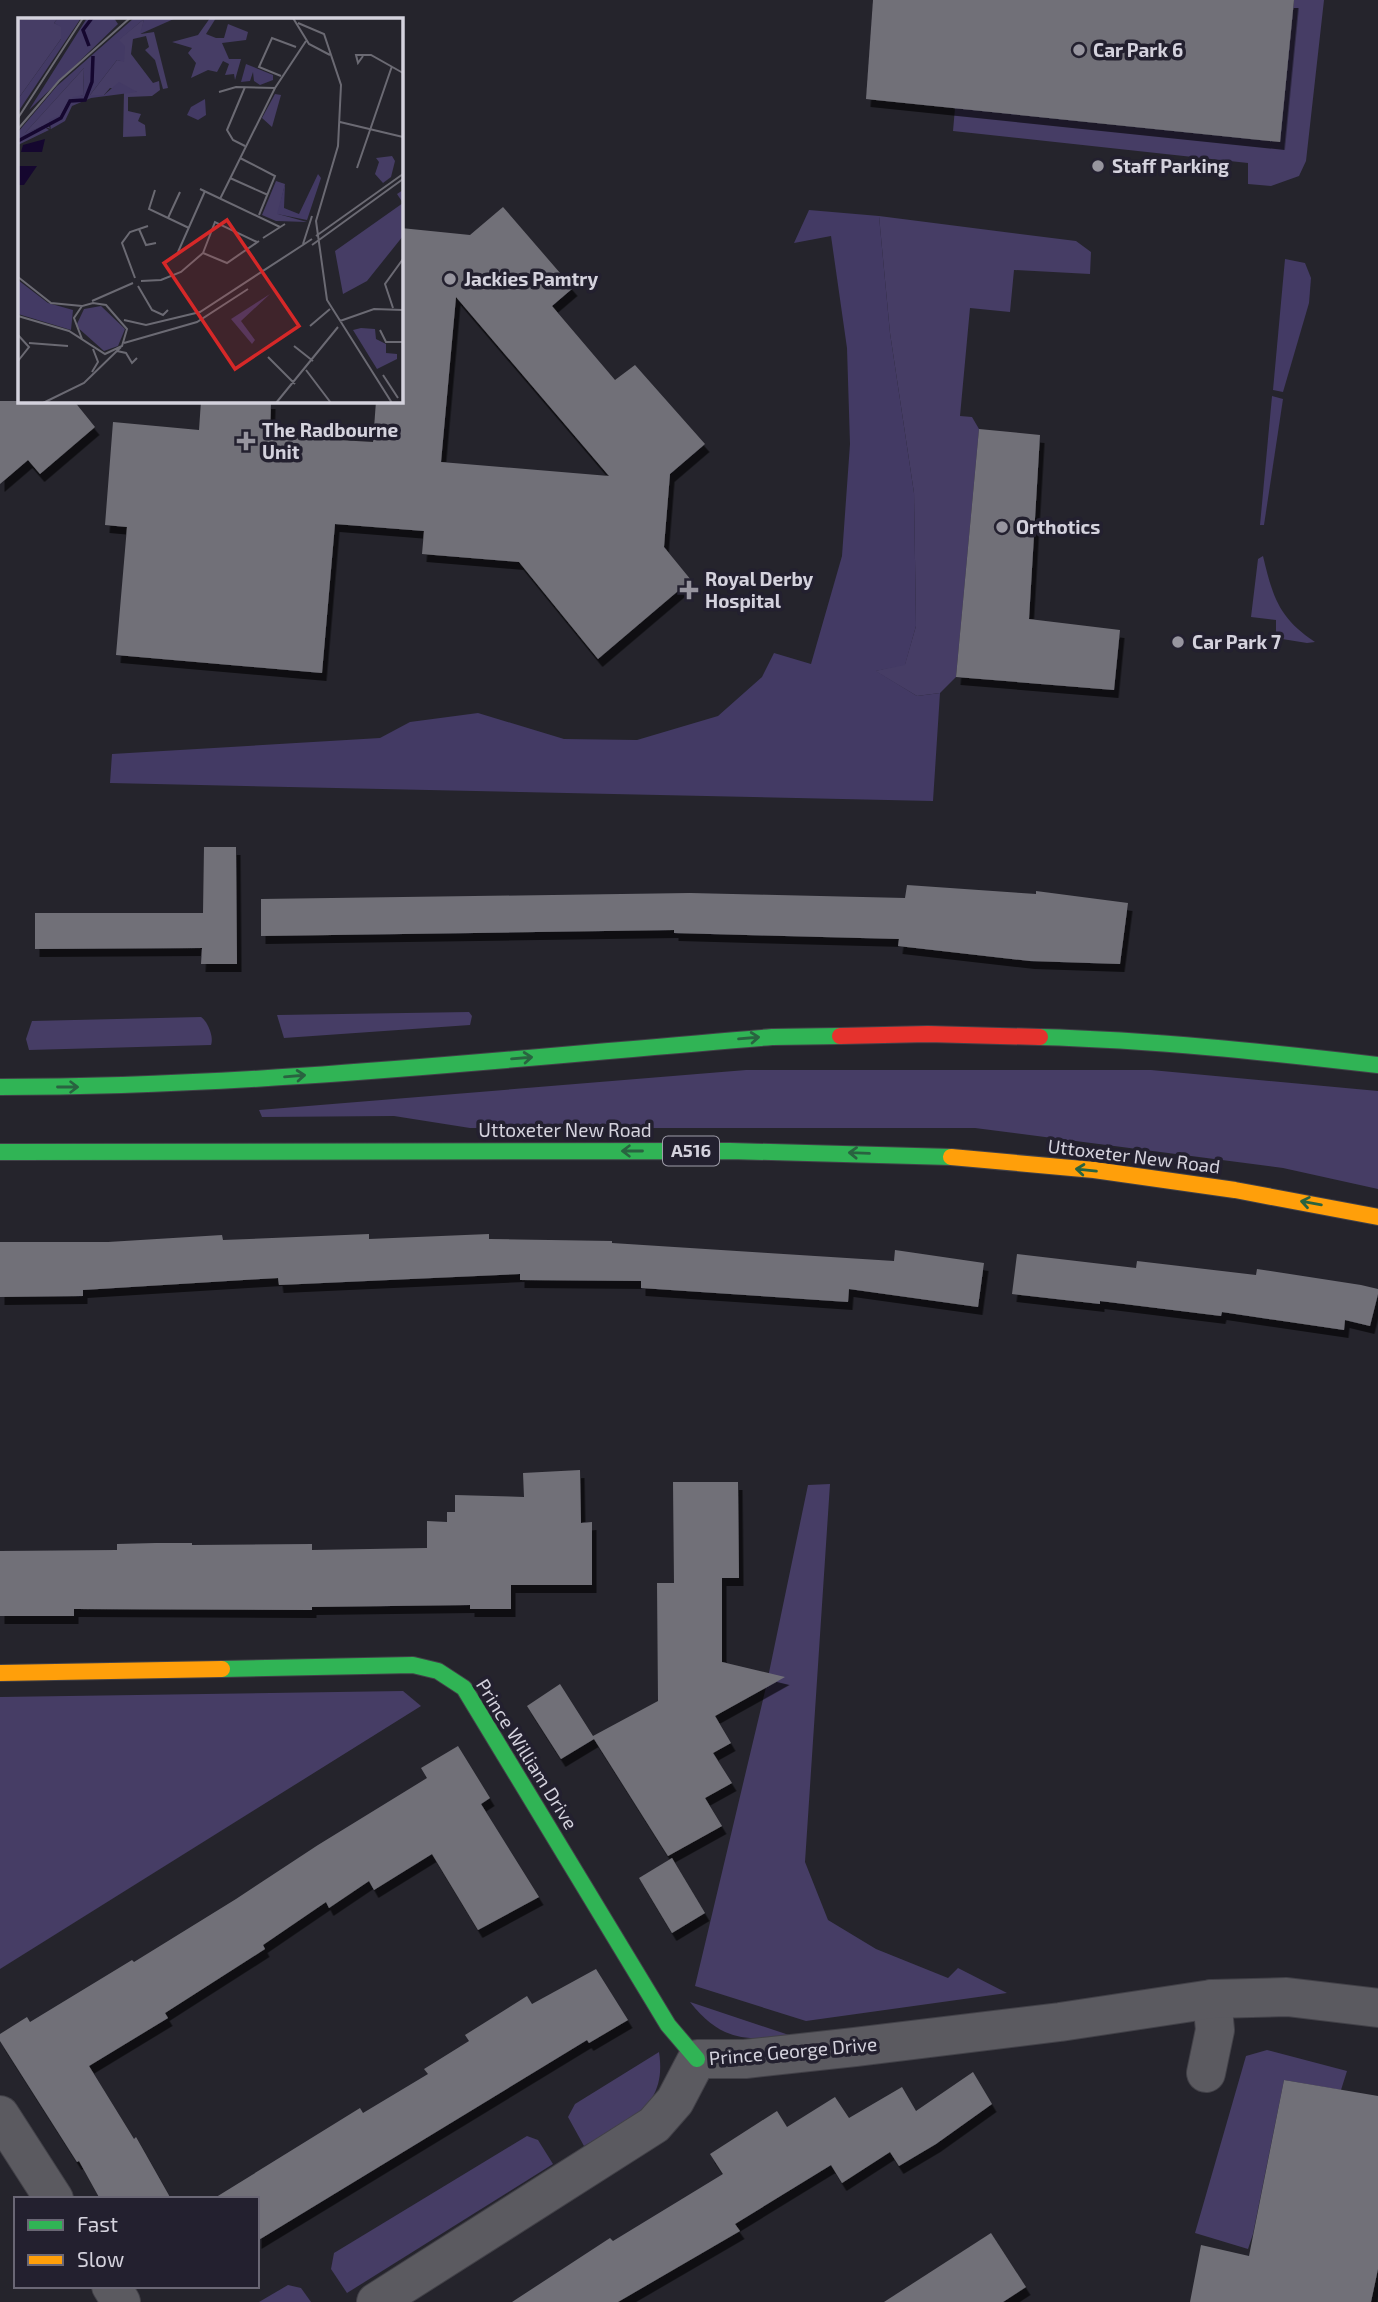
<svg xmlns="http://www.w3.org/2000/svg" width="1378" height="2302" font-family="'Exo 2',sans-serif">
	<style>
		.green { fill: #463d65 }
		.forest { fill: #433a64 }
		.building { fill: #717078; fill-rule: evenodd; filter: url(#shadow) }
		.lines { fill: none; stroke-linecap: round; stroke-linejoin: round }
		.street-casing { stroke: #424148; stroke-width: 40 }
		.fast-casing { stroke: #424148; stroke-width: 18 }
		.slow-casing { stroke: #424148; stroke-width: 18 }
		.jam-casing { stroke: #424148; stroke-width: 18 }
		.street { stroke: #5b5a60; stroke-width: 38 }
		.fast { stroke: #30b455; stroke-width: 16 }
		.slow { stroke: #ff9f0a; stroke-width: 16 }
		.jam { stroke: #e5322d; stroke-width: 16 }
		.oneway { stroke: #296340 }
		.poi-dot { fill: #97959f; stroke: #23202f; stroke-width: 2.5 }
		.labels { text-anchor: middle; stroke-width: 7; stroke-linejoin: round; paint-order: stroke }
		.shield { fill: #23202f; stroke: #9f9da9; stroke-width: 2 }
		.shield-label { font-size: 18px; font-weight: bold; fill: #d4d2dd }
		.poi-label { font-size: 19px; font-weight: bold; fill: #d4d2dd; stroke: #23202f; text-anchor: start }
		.street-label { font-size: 19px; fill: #d4d2dd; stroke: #23202f }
		.inset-river { fill: none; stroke: #15072f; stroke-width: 3.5 }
		.inset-road { fill: none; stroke: #6b6a73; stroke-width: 2 }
		.view { fill: #d62828; fill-opacity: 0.15; stroke: #d62828; stroke-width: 3.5 }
		.inset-edge { fill: none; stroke: #d4d2dd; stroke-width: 3.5 }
	</style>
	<defs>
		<filter id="shadow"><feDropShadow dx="4.5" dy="8" stdDeviation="0" flood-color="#0009"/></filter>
	</defs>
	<rect width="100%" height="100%" fill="#25242c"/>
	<g class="green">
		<polygon points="1294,0 1324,0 1306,161 1299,176 1271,186 1248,184 1248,163 953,131 955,108 1279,142"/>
		<polygon points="879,216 1076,241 1091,252 1090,274 1014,270 1010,312 970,308 960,416 972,417 979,429 956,677 940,693 917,696 875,671 905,664 916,626 914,493 890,333"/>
		<path d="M1263,556C1273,598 1279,618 1315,642L1307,643L1276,638V620L1251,617L1258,559Z"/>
		<polygon points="469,1012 472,1016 470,1025 284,1038 277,1015"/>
		<path d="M201,1017C208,1022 214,1037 211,1045L29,1050L26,1039L32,1021Z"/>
		<polygon points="746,1070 1151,1070 1378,1091 1378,1189 1283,1168 975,1128 470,1128 394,1116 262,1117 259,1110"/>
		<polygon points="830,1484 805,1862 828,1920 876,1949 948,1978 958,1968 1007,1993 806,2021 695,1986 766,1687 808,1485"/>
		<polygon points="403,1691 421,1706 0,1969 0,1697"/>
		<path d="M690,2002L792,2036C745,2041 721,2041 690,2002Z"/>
		<polygon points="1267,2050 1347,2071 1341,2090 1284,2080 1253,2234 1248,2249 1195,2233 1246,2056"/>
		<path d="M659,2052C668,2109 626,2122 584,2146L568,2117L575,2104Z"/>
		<polygon points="527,2136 538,2140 553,2164 347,2293 331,2269 334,2253"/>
		<polygon points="288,2285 301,2288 311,2302 259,2302"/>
	</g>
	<g class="forest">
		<polygon points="809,210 879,216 890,333 914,493 916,626 905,665 876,671 917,696 940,693 933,801 110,783 112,754 380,738 410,722 478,713 564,739 637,740 718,716 762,677 774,653 811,664 842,556 850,444 847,348 831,236 794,243"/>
		<polygon points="1285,259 1305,263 1311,278 1309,303 1283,392 1273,390"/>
		<polygon points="1272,396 1283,399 1264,525 1260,525"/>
	</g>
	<g class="building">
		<polygon points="873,0 1294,0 1280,142 866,99"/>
		<path d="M503,207L573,288L552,306L615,380L635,365L705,444L670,474L664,547L691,580L598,659L519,562L422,554L424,531L335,524L322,673L116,655L127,527L105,525L113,422L199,430L201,401H271L270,436L373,442L376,401H401V228L470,235ZM456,297L609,476L441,462Z"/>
		<polygon points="0,401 74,401 95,427 40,474 28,460 0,484"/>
		<polygon points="979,429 1040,435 1029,619 1120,630 1114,690 956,677"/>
		<polygon points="204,847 236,847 237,964 201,964 202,948 35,949 35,913 203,913"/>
		<polygon points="907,885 1036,894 1036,891 1128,903 1120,964 1030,961 898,946 899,939 674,933 674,930 261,936 261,899 690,893 905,898"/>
		<polygon points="369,1234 369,1239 489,1234 489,1239 612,1241 612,1243 894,1261 895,1250 984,1263 978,1307 849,1289 848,1302 641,1288 641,1281 520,1280 520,1274 279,1285 278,1278 83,1290 83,1296 0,1297 0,1242 108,1242 222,1235 223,1240"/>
		<polygon points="1017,1254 1136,1268 1137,1261 1256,1275 1257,1269 1361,1285 1378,1289 1378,1294 1370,1326 1345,1320 1344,1330 1222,1312 1221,1316 1100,1301 1100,1304 1012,1294"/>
		<polygon points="580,1470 581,1523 592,1522 592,1585 511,1585 511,1609 470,1609 470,1605 312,1607 312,1610 74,1609 74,1616 0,1616 0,1551 117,1550 117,1544 156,1543 192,1543 192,1545 312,1544 312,1550 427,1548 427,1521 447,1522 447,1512 455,1512 455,1495 524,1497 523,1473"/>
		<polygon points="673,1482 738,1482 739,1578 722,1578 722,1662 785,1677 715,1716 731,1743 713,1753 732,1783 705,1798 722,1826 668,1856 594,1739 561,1759 527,1706 560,1684 593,1736 658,1701 657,1583 674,1583"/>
		<polygon points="458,1746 490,1798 481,1804 539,1897 478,1930 432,1854 374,1890 369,1881 329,1908 326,1902 263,1945 265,1949 165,2013 168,2018 89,2066 134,2139 136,2137 171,2199 100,2199 79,2161 77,2162 0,2041 0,2034 27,2017 30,2022 132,1960 134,1962 236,1899 318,1845 427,1778 421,1768"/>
		<polygon points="672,1858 705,1913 672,1933 639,1878"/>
		<polygon points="596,1969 628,2020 589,2043 587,2040 257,2241 257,2199 213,2199 360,2108 363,2113 428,2074 424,2069 469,2041 465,2035 527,1996 532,2004"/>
		<polygon points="973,2072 992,2104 936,2144 899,2166 890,2152 842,2183 831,2165 735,2224 740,2231 618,2302 512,2302 610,2238 613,2241 723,2174 710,2154 777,2111 787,2127 835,2097 849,2118 902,2087 916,2111"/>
		<polygon points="1284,2080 1378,2096 1378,2269 1371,2302 1190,2302 1201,2245 1249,2256"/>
		<polygon points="991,2233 1026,2287 1003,2302 884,2302"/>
	</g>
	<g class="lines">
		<defs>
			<g id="street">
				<polyline points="1206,2073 1215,2030 1212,1999"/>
				<polyline points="0,2115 54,2199"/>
				<polyline points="111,2286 121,2302"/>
				<polyline points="376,2302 654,2125 675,2101 697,2059 745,2059 855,2047 1060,2022 1212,1999 1287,1997 1378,2008"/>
			</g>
			<g id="fast">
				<path d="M1040,1037C1153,1040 1265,1052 1378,1065"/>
				<path d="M0,1087C258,1087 515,1058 772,1037L840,1036"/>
				<polyline points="0,1152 730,1151 951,1157"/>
				<polyline points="222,1669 413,1665 438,1671 464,1688 668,2025 697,2059"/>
			</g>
			<g id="slow">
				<polyline points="951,1157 1094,1170 1235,1190 1378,1217"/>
				<polyline points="0,1673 222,1669"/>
			</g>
			<polyline id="jam" points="840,1036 928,1034 1040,1037"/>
		</defs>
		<use href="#street" class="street-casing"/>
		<use href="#fast" class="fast-casing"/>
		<use href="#slow" class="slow-casing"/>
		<use href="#jam" class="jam-casing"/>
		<use href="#street" class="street"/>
		<use href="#fast" class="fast"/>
		<use href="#slow" class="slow"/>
		<use href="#jam" class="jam"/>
	</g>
	<defs><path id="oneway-shaft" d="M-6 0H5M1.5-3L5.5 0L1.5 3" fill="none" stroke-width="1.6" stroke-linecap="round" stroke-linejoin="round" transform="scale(1.75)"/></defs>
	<g class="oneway">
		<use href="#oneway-shaft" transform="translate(749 1038) rotate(-5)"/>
		<use href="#oneway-shaft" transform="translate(522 1058) rotate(-5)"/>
		<use href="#oneway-shaft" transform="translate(295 1076) rotate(-5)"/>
		<use href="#oneway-shaft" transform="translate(68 1087)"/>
		<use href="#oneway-shaft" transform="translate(632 1151) rotate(180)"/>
		<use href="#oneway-shaft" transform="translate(859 1153) rotate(-178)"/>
		<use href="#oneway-shaft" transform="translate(1086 1170) rotate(-174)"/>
		<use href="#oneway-shaft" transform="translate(1311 1203) rotate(-170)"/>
	</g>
	<g class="poi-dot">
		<circle cx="1079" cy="50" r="7"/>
		<circle cx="1098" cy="166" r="7"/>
		<circle cx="450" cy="279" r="7"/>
		<path d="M242.5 430.5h7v7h7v7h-7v7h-7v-7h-7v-7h7z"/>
		<circle cx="1002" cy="527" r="7"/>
		<path d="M685.5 579.5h7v7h7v7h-7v7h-7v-7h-7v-7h7z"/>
		<circle cx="1178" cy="642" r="7"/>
	</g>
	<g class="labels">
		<rect class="shield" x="663" y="1136.5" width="56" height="29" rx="5"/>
		<g class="shield-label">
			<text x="691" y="1157">A516</text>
		</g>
		<g class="poi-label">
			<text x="1093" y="57">Car Park 6</text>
			<text x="1112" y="173">Staff Parking</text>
			<text x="464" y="286">Jackies Pamtry</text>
			<text x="262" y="437">The Radbourne<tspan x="262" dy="22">Unit</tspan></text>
			<text x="1016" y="534">Orthotics</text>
			<text x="705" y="586">Royal Derby<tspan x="705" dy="22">Hospital</tspan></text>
			<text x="1192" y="649">Car Park 7</text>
		</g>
		<g class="street-label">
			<text x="565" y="1137">Uttoxeter New Road</text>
			<text transform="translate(1134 1156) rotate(7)" y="7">Uttoxeter New Road</text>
			<text transform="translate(527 1754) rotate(58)" y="7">Prince William Drive</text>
			<text transform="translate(793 2051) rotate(-5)" y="7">Prince George Drive</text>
		</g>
	</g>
	<g transform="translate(18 18)">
		<rect width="385" height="385" fill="#25242c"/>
		<path d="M40,0L36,5L43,8V21L0,81V2ZM192,0H198L188,16L198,20H206L210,6L230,14L228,22L204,25L211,41H223L217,62L216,56L207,57L211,46L205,43L199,54L190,52L173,60L178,45L170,35L174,30L154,24L180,17ZM126,1L123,16L136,14L150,70L145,71L137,42L127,32L131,29L128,18L115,21L113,36L135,65L141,63L142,72L134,78L110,79V93L123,96L120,103L127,107L128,118L105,119L106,74H119L92,70L86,77H72L99,42L105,43L100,22ZM66,50L65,77L50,84L43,97L29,107L33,111L25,108L6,116ZM257,76L263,77L254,109L244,100ZM374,138L377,143L373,159L365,165L357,156L361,144L358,140ZM258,163L267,166L260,196L289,204L258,203L244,197ZM385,172V218L349,263L325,276L317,233L385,185L379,176ZM83,288L107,311L100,328L86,333L58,308L66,291ZM343,310L357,311L358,321L368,326V335L379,336V341L359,351L335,312Z" fill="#463d65"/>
		<path d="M40,0H63L0,94V81L43,21V9L36,5ZM69,0H96L100,6L11,92ZM116,0H158L122,16L126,1L101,22L107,28L106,44L99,42L72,77H86L101,64L119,74L73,80L54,88L47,103L33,111L31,102L43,97L55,79L65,77L66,50L7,115L25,108L31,112L0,127V114L39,68ZM228,46L255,57V62L242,67L236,63L235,54L232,63L223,64ZM187,81L188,97L180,102L169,97L173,89ZM300,156L303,160L289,202L259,196L267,166L266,190L281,196ZM0,262L30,285L55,292L53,312L0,296ZM252,276L223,303L237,322L234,326L213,301Z" fill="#433a64"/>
		<path d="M27,121L24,134H3L5,127ZM0,148H19L6,167H0Z" fill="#15072f"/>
		<path class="inset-river" d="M71,28L65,12L74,0M0,123L43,100L52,83L67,82L74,64L75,38"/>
		<path class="inset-road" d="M275,0L291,26L312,37M280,5L306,16L323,67L320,128L298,203L309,282L374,385M345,38L340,45L338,37H353L385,55M263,58L241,49L254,20L278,29M227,69L209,112L215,122L227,128M201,74L218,69L257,70M0,100L65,0M322,104L385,119M0,111L41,63L112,0M222,140L257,158L241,197M339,150L374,48M212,160L250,177M182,171L262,209M137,172L131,191L171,210M202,181L257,70L288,23M150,200L162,174M121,211L128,227L138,225M298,218L385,156M245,220L267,206M285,226L294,198M294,227L385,161M160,234L187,173M185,235L209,245L241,223M0,259L33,285L64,288M117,260L104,225L112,214L130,208M123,263L143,262L163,254L185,235L197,204L239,224M120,268L134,292L145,297L150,292M74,283L115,265M375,290L367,266L385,241M0,298L51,313L87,336L104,328L109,311L88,287L75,285L64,288L56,300L64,321M106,302L128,307L182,294L294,221M322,303L356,291L385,292M292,308L312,291M362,312L368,324H385M0,317L11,329L0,343M11,325L50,328M106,325L179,304L230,271M276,328L295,343M99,333L108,335L114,345L119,340M250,339L277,366M288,352L313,385M74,354L80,344L75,331M365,357L380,380M25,385L66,365L103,329M258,385L320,309"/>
		<path class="view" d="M209,202L281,308L217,351L146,245Z"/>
		<rect width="385" height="385" class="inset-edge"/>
	</g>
	<rect x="14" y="2197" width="245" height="91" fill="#23202f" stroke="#6a6775" stroke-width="2"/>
	<rect x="28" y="2220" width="35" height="10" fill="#30b455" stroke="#6a6775" stroke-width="2"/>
	<text x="77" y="2232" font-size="21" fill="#d4d2dd">Fast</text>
	<rect x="28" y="2255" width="35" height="10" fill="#ff9f0a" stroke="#6a6775" stroke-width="2"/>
	<text x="77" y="2267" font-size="21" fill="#d4d2dd">Slow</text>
</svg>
